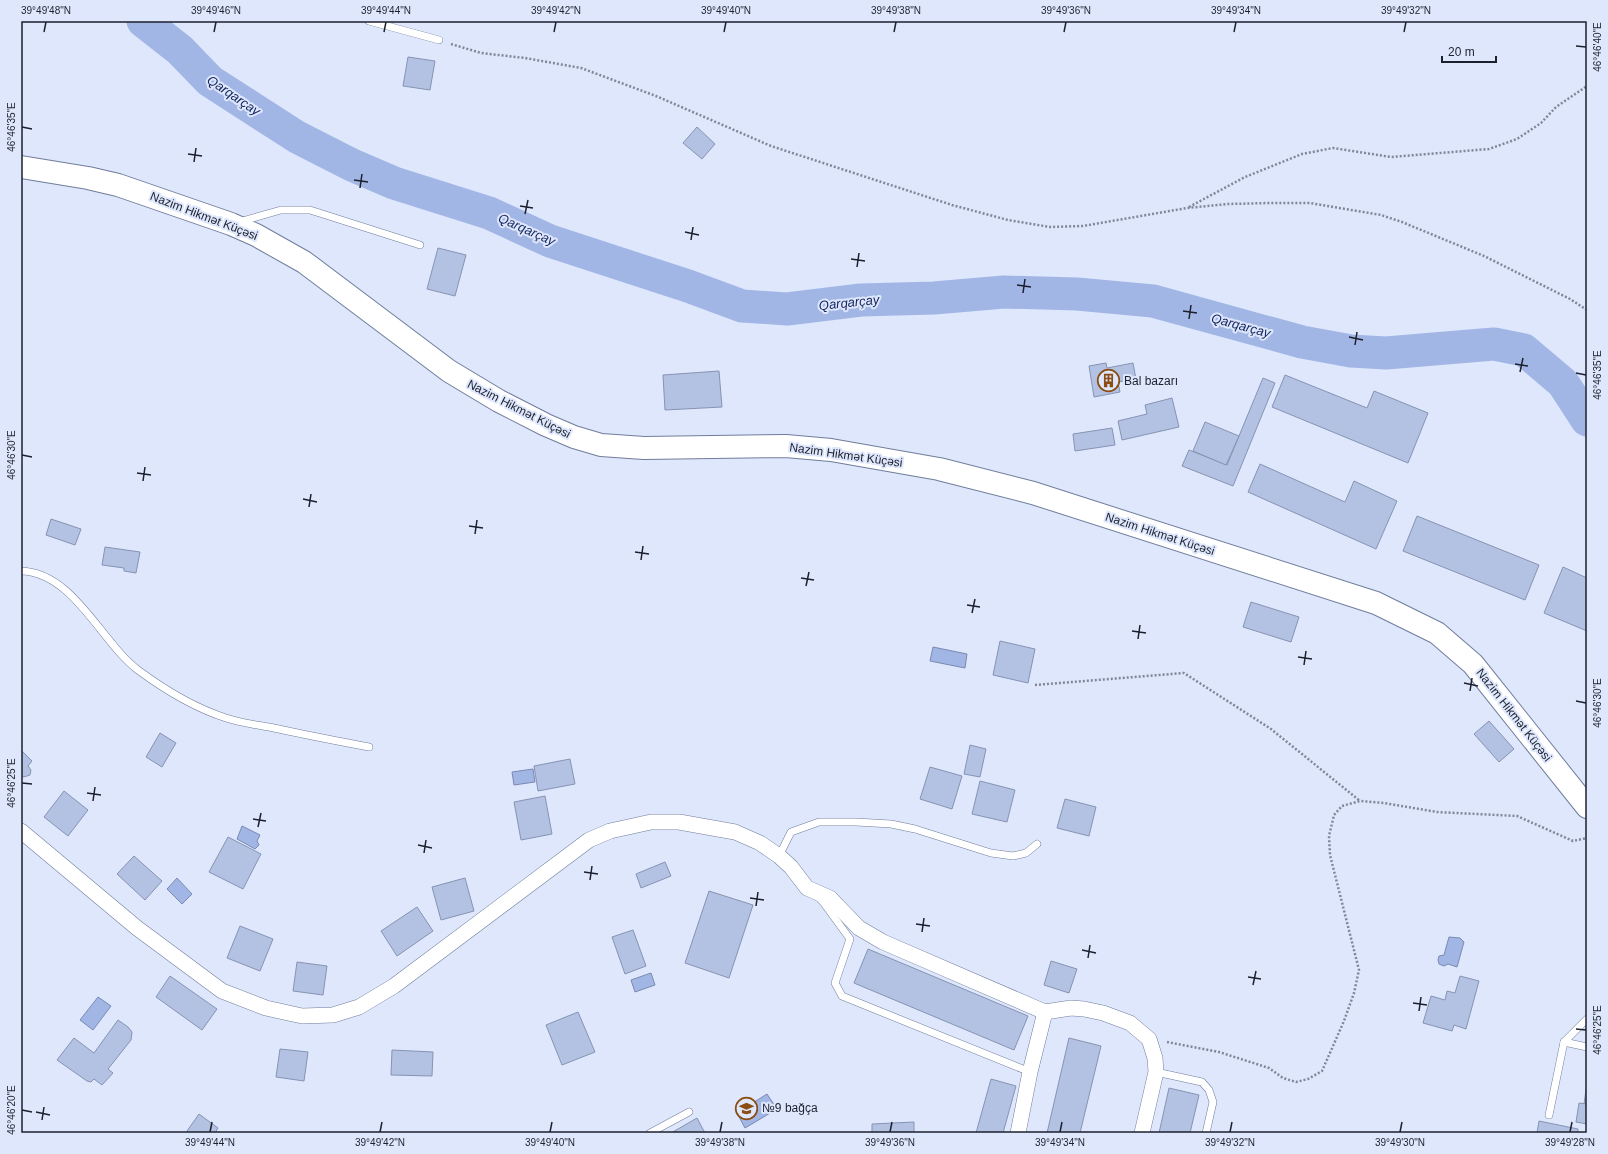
<svg xmlns="http://www.w3.org/2000/svg" width="1608" height="1154" font-family="Helvetica,sans-serif">
	<style>
		.water { fill: #a2b6e6; stroke: #7a89af }
		.lines { fill: none; stroke-linecap: round; stroke-linejoin: round }
		.river { stroke: #a2b6e6; stroke-width: 33 }
		.building { fill: #b3c1e2; stroke: #8693b3 }
		.lane-casing { stroke: #707d9b; stroke-width: 8 }
		.street-casing { stroke: #707d9b; stroke-width: 16 }
		.primary-casing { stroke: #707d9b; stroke-width: 24 }
		.path { stroke: #808798; stroke-width: 2.5; stroke-dasharray: 2 2; stroke-linecap: butt }
		.lane { stroke: #fff; stroke-width: 7 }
		.street { stroke: #fff; stroke-width: 15 }
		.primary { stroke: #fff; stroke-width: 22 }
		.ticks { fill: none; stroke: #1d212e; stroke-width: 1.5 }
		.labels { text-anchor: middle; stroke-width: 4; stroke-linejoin: round; paint-order: stroke }
		.street-label { font-size: 12px; fill: #1d212e; stroke: #dee7fc }
		.poi-label { font-size: 12px; fill: #1d212e; stroke: #dee7fc; text-anchor: start }
		.water-label { font-size: 13px; font-style: italic; fill: #14245c; stroke: #dee7fc }
		.neatline { fill: none; stroke: #1d212e; stroke-width: 1.5 }
		.ticks-label { font-size: 10px; text-anchor: middle; fill: #1d212e }
	</style>
	<rect width="100%" height="100%" fill="#dee7fc"/>
	<g class="water">
		<polygon points="933,647 967,654 965,668 930,661"/>
		<polygon points="533,769 535,782 514,785 512,772"/>
		<polygon points="242,826 260,835 257,841 259,845 255,849 237,839"/>
		<polygon points="177,878 192,894 182,904 167,889"/>
		<polygon points="1449,937 1460,938 1464,942 1457,967 1448,964 1444,966 1439,964 1438,960 1439,956 1444,955"/>
		<polygon points="651,973 655,985 635,992 631,980"/>
		<polygon points="98,997 111,1006 93,1030 80,1020"/>
		<polygon points="767,1094 777,1109 745,1128 737,1113"/>
	</g>
	<g class="lines">
		<polyline class="river" points="143,21 180,50 210,81 297,137 352,165 394,183 489,213 550,241 688,286 742,306 787,309 861,300 934,298 1004,292 1077,294 1153,301 1302,342 1351,351 1386,353 1494,344 1524,350 1563,383 1587,420"/>
	</g>
	<g class="building">
		<polygon points="408,57 435,61 430,90 403,86"/>
		<polygon points="697,127 715,144 702,159 683,143"/>
		<polygon points="438,248 466,255 455,296 427,289"/>
		<polygon points="1106,363 1107,368 1133,363 1136,379 1118,382 1120,392 1094,397 1089,366"/>
		<polygon points="719,371 722,407 665,410 663,375"/>
		<polygon points="1285,375 1367,408 1374,391 1428,413 1408,463 1272,407"/>
		<polygon points="1263,378 1275,383 1233,486 1182,466 1189,450 1227,465"/>
		<polygon points="1172,398 1179,427 1122,440 1118,421 1147,414 1145,405"/>
		<polygon points="1205,422 1239,436 1226,465 1193,451"/>
		<polygon points="1112,428 1115,445 1075,451 1073,434"/>
		<polygon points="1260,464 1345,502 1354,481 1397,501 1376,549 1248,492"/>
		<polygon points="1417,516 1539,565 1525,600 1403,551"/>
		<polygon points="51,519 81,529 75,545 46,535"/>
		<polygon points="105,547 140,552 136,573 124,571 124,568 102,565"/>
		<polygon points="1563,567 1587,578 1587,631 1544,613"/>
		<polygon points="1251,602 1299,617 1291,642 1243,627"/>
		<polygon points="1000,641 1035,649 1028,683 993,675"/>
		<polygon points="1489,721 1514,749 1499,762 1474,734"/>
		<polygon points="160,733 176,743 162,767 146,757"/>
		<polygon points="970,745 986,749 980,777 964,774"/>
		<polygon points="21,750 32,761 28,766 31,770 30,775 27,776 23,777 21,775"/>
		<polygon points="570,759 575,784 538,791 534,766"/>
		<polygon points="930,767 962,776 952,809 920,799"/>
		<polygon points="980,781 1015,790 1007,822 972,814"/>
		<polygon points="64,791 88,810 68,836 44,817"/>
		<polygon points="545,796 552,834 521,840 514,802"/>
		<polygon points="1065,799 1096,807 1089,836 1057,828"/>
		<polygon points="228,837 261,854 243,889 209,872"/>
		<polygon points="134,856 162,881 145,900 117,874"/>
		<polygon points="665,862 671,876 641,888 636,874"/>
		<polygon points="465,878 474,911 441,920 432,887"/>
		<polygon points="709,891 753,905 729,978 685,963"/>
		<polygon points="417,907 433,931 397,956 381,931"/>
		<polygon points="240,926 273,939 260,971 227,958"/>
		<polygon points="633,930 646,966 625,974 612,937"/>
		<polygon points="868,949 1028,1016 1014,1050 854,983"/>
		<polygon points="1051,961 1077,969 1069,993 1044,985"/>
		<polygon points="297,962 327,966 323,995 293,991"/>
		<polygon points="170,976 217,1009 202,1030 156,997"/>
		<polygon points="1460,976 1479,981 1466,1029 1454,1025 1452,1031 1423,1023 1431,996 1445,1000 1447,991 1455,993"/>
		<polygon points="578,1012 595,1052 562,1065 546,1025"/>
		<polygon points="118,1020 128,1027 132,1032 131,1040 108,1069 113,1073 102,1085 94,1079 91,1082 87,1081 57,1060 74,1038 94,1053"/>
		<polygon points="1069,1038 1101,1046 1080,1133 1047,1133"/>
		<polygon points="280,1049 308,1052 304,1081 276,1077"/>
		<polygon points="392,1050 433,1052 432,1076 391,1075"/>
		<polygon points="991,1079 1016,1086 1003,1133 976,1133"/>
		<polygon points="1587,1083 1587,1104 1584,1104"/>
		<polygon points="1169,1088 1199,1095 1190,1133 1159,1133"/>
		<polygon points="1579,1103 1587,1104 1587,1124 1576,1122"/>
		<polygon points="199,1114 218,1128 215,1133 189,1133 187,1131"/>
		<polygon points="697,1118 705,1133 671,1133"/>
		<polygon points="1539,1121 1578,1129 1578,1133 1537,1133"/>
		<polygon points="914,1122 914,1133 872,1133 872,1124"/>
	</g>
	<g class="lines">
		<defs>
			<g id="lane">
				<polyline points="369,21 439,40"/>
				<polyline points="239,222 281,210 310,210 420,245"/>
				<path d="M21,571C73,572 101,642 138,670C165,690 195,708 226,718C241,723 258,725 274,728C306,735 337,741 369,747"/>
				<polyline points="779,856 791,832 819,822 856,822 891,824 915,829 991,853 1013,856 1026,853 1037,844"/>
				<polyline points="818,897 823,902 850,939 835,983 842,996 1030,1072"/>
				<polyline points="1564,1042 1587,1047"/>
				<polyline points="1156,1072 1202,1082 1209,1090 1213,1102 1206,1133"/>
				<polyline points="1549,1115 1564,1042 1587,1019"/>
				<polyline points="650,1133 689,1112"/>
			</g>
			<g id="street">
				<polyline points="21,831 137,928 222,991 266,1008 302,1016 333,1015 359,1007 394,986 589,840 610,831 651,822 679,822 735,832 760,843 779,856 791,867 807,888 830,898 859,928 883,942 1045,1012"/>
				<polyline points="1018,1133 1030,1072 1045,1012 1071,1008 1084,1009 1103,1013 1130,1023 1149,1039 1155,1058 1156,1072 1142,1133"/>
			</g>
			<polyline id="primary" points="21,167 88,178 118,185 231,224 256,235 304,262 449,371 499,401 546,425 574,437 601,445 644,448 786,446 831,450 939,469 1033,493 1376,603 1437,633 1473,664 1587,807"/>
		</defs>
		<use href="#lane" class="lane-casing"/>
		<use href="#street" class="street-casing"/>
		<use href="#primary" class="primary-casing"/>
		<g class="path">
			<polyline points="451,44 481,53 525,58 581,68 656,96 771,146 952,205 1008,220 1050,227 1083,226 1187,208 1228,204 1270,203 1310,203 1381,215 1402,222 1484,256 1570,299 1587,310"/>
			<polyline points="1189,207 1245,177 1302,154 1333,148 1391,157 1489,149 1517,139 1541,123 1556,107 1587,86"/>
			<polyline points="1035,685 1184,673 1271,729 1360,801"/>
			<polyline points="1167,1042 1219,1052 1269,1068 1283,1078 1296,1082 1308,1079 1322,1071 1344,1021 1354,993 1359,970 1330,855 1329,836 1334,815 1342,806 1360,801 1384,803 1437,812 1517,816 1573,841 1587,838"/>
		</g>
		<use href="#lane" class="lane"/>
		<use href="#street" class="street"/>
		<use href="#primary" class="primary"/>
	</g>
	<path class="ticks" d="M44,32L46,22M214,32L216,22M384,32L386,22M554,32L556,22M724,32L726,22M894,32L896,22M1064,32L1066,22M1234,32L1236,22M1404,32L1406,22M1576,46L1586,47M22,127L32,129M188,154L202,156M194,162L196,148M354,180L368,182M360,188L362,174M520,206L533,208M525,214L528,200M685,232L699,235M691,240L693,227M851,259L865,261M857,267L859,253M1017,285L1031,287M1023,293L1025,279M1183,311L1197,313M1189,319L1191,305M1349,337L1363,340M1355,345L1357,332M1515,364L1528,366M1520,372L1523,358M1576,373L1586,375M22,455L32,457M137,473L151,475M143,481L145,467M303,499L317,502M309,507L311,494M469,526L483,528M475,534L477,520M635,552L649,554M641,560L643,546M801,578L814,580M806,586L809,572M967,605L980,607M972,613L975,599M1132,631L1146,633M1138,639L1140,625M1298,657L1312,659M1304,665L1306,651M1464,683L1478,686M1470,691L1472,678M1576,701L1586,703M22,783L32,784M87,793L101,795M93,801L95,787M253,819L266,821M258,827L261,813M418,845L432,848M424,853L426,840M584,872L598,874M590,880L592,866M750,898L764,900M756,906L758,892M916,924L930,926M922,932L924,918M1082,950L1096,953M1088,958L1090,945M1248,977L1261,979M1253,985L1256,971M1413,1003L1427,1005M1419,1011L1421,997M1576,1029L1586,1030M22,1110L32,1112M36,1112L50,1115M42,1120L44,1107M210,1132L212,1122M380,1132L382,1122M550,1132L552,1122M720,1132L722,1122M890,1132L892,1122M1060,1132L1062,1122M1230,1132L1232,1122M1400,1132L1402,1122M1570,1132L1572,1122"/>
	<defs>
		<symbol id="building-ring" viewBox="-11 -11 22 22"><circle r="9.5" fill="#dee7fc" stroke="#8b4d11" stroke-width="1.5"/><path d="M-4-6H4V6H1V3H-1V6H-4ZM-2.5-4.3h1.7v1.8h-1.7ZM.8-4.3h1.7v1.8H.8ZM-2.5-1h1.7V.8h-1.7ZM.8-1h1.7V.8H.8Z" fill="#8b4d11"/></symbol>
		<symbol id="school-ring" viewBox="-11 -11 22 22"><circle r="9.5" fill="#dee7fc" stroke="#8b4d11" stroke-width="1.5"/><path d="M0-5L7-2L0 1L-7-2ZM-4 1L0 2.5L4 1V4Q0 6-4 4Z" fill="#8b4d11"/></symbol>
	</defs>
	<g fill-rule="evenodd">
		<use href="#building-ring" x="1096" y="368" width="25" height="25"/>
		<use href="#school-ring" x="734" y="1096" width="25" height="25"/>
	</g>
	<g class="labels">
		<g class="street-label">
			<text transform="translate(204 216) rotate(21)" y="4">Nazim Hikmət Küçəsi</text>
			<text transform="translate(519 409) rotate(27)" y="4">Nazim Hikmət Küçəsi</text>
			<text transform="translate(846 455) rotate(8)" y="4">Nazim Hikmət Küçəsi</text>
			<text transform="translate(1160 534) rotate(18)" y="4">Nazim Hikmət Küçəsi</text>
			<text transform="translate(1514 715) rotate(52)" y="4">Nazim Hikmət Küçəsi</text>
		</g>
		<g class="poi-label">
			<text x="1124" y="385">Bal bazarı</text>
			<text x="762" y="1112">№9 bağça</text>
		</g>
		<g class="water-label">
			<text transform="translate(234 95) rotate(34)" y="5">Qarqarçay</text>
			<text transform="translate(527 229) rotate(24)" y="5">Qarqarçay</text>
			<text transform="translate(849 302) rotate(-6)" y="5">Qarqarçay</text>
			<text transform="translate(1241 325) rotate(15)" y="5">Qarqarçay</text>
		</g>
	</g>
	<rect width="1608" height="1154" fill="none" stroke="#dee7fc" stroke-width="44"/>
	<path d="M1442 56v6h54v-6" fill="none" stroke="#1d212e" stroke-width="2"/>
	<text x="1448" y="56" font-size="12" fill="#1d212e" stroke="#dee7fc" stroke-width="3" paint-order="stroke">20 m</text>
	<rect x="22" y="22" width="1564" height="1110" class="neatline"/>
	<g class="ticks-label">
		<text x="46" y="14">39°49'48"N</text>
		<text x="216" y="14">39°49'46"N</text>
		<text x="386" y="14">39°49'44"N</text>
		<text x="556" y="14">39°49'42"N</text>
		<text x="726" y="14">39°49'40"N</text>
		<text x="896" y="14">39°49'38"N</text>
		<text x="1066" y="14">39°49'36"N</text>
		<text x="1236" y="14">39°49'34"N</text>
		<text x="1406" y="14">39°49'32"N</text>
		<text transform="translate(1597 47) rotate(-90)" y="4">46°46'40"E</text>
		<text transform="translate(11 127) rotate(-90)" y="4">46°46'35"E</text>
		<text transform="translate(1597 375) rotate(-90)" y="4">46°46'35"E</text>
		<text transform="translate(11 455) rotate(-90)" y="4">46°46'30"E</text>
		<text transform="translate(1597 703) rotate(-90)" y="4">46°46'30"E</text>
		<text transform="translate(11 783) rotate(-90)" y="4">46°46'25"E</text>
		<text transform="translate(1597 1030) rotate(-90)" y="4">46°46'25"E</text>
		<text transform="translate(11 1110) rotate(-90)" y="4">46°46'20"E</text>
		<text x="210" y="1146">39°49'44"N</text>
		<text x="380" y="1146">39°49'42"N</text>
		<text x="550" y="1146">39°49'40"N</text>
		<text x="720" y="1146">39°49'38"N</text>
		<text x="890" y="1146">39°49'36"N</text>
		<text x="1060" y="1146">39°49'34"N</text>
		<text x="1230" y="1146">39°49'32"N</text>
		<text x="1400" y="1146">39°49'30"N</text>
		<text x="1570" y="1146">39°49'28"N</text>
	</g>
</svg>
